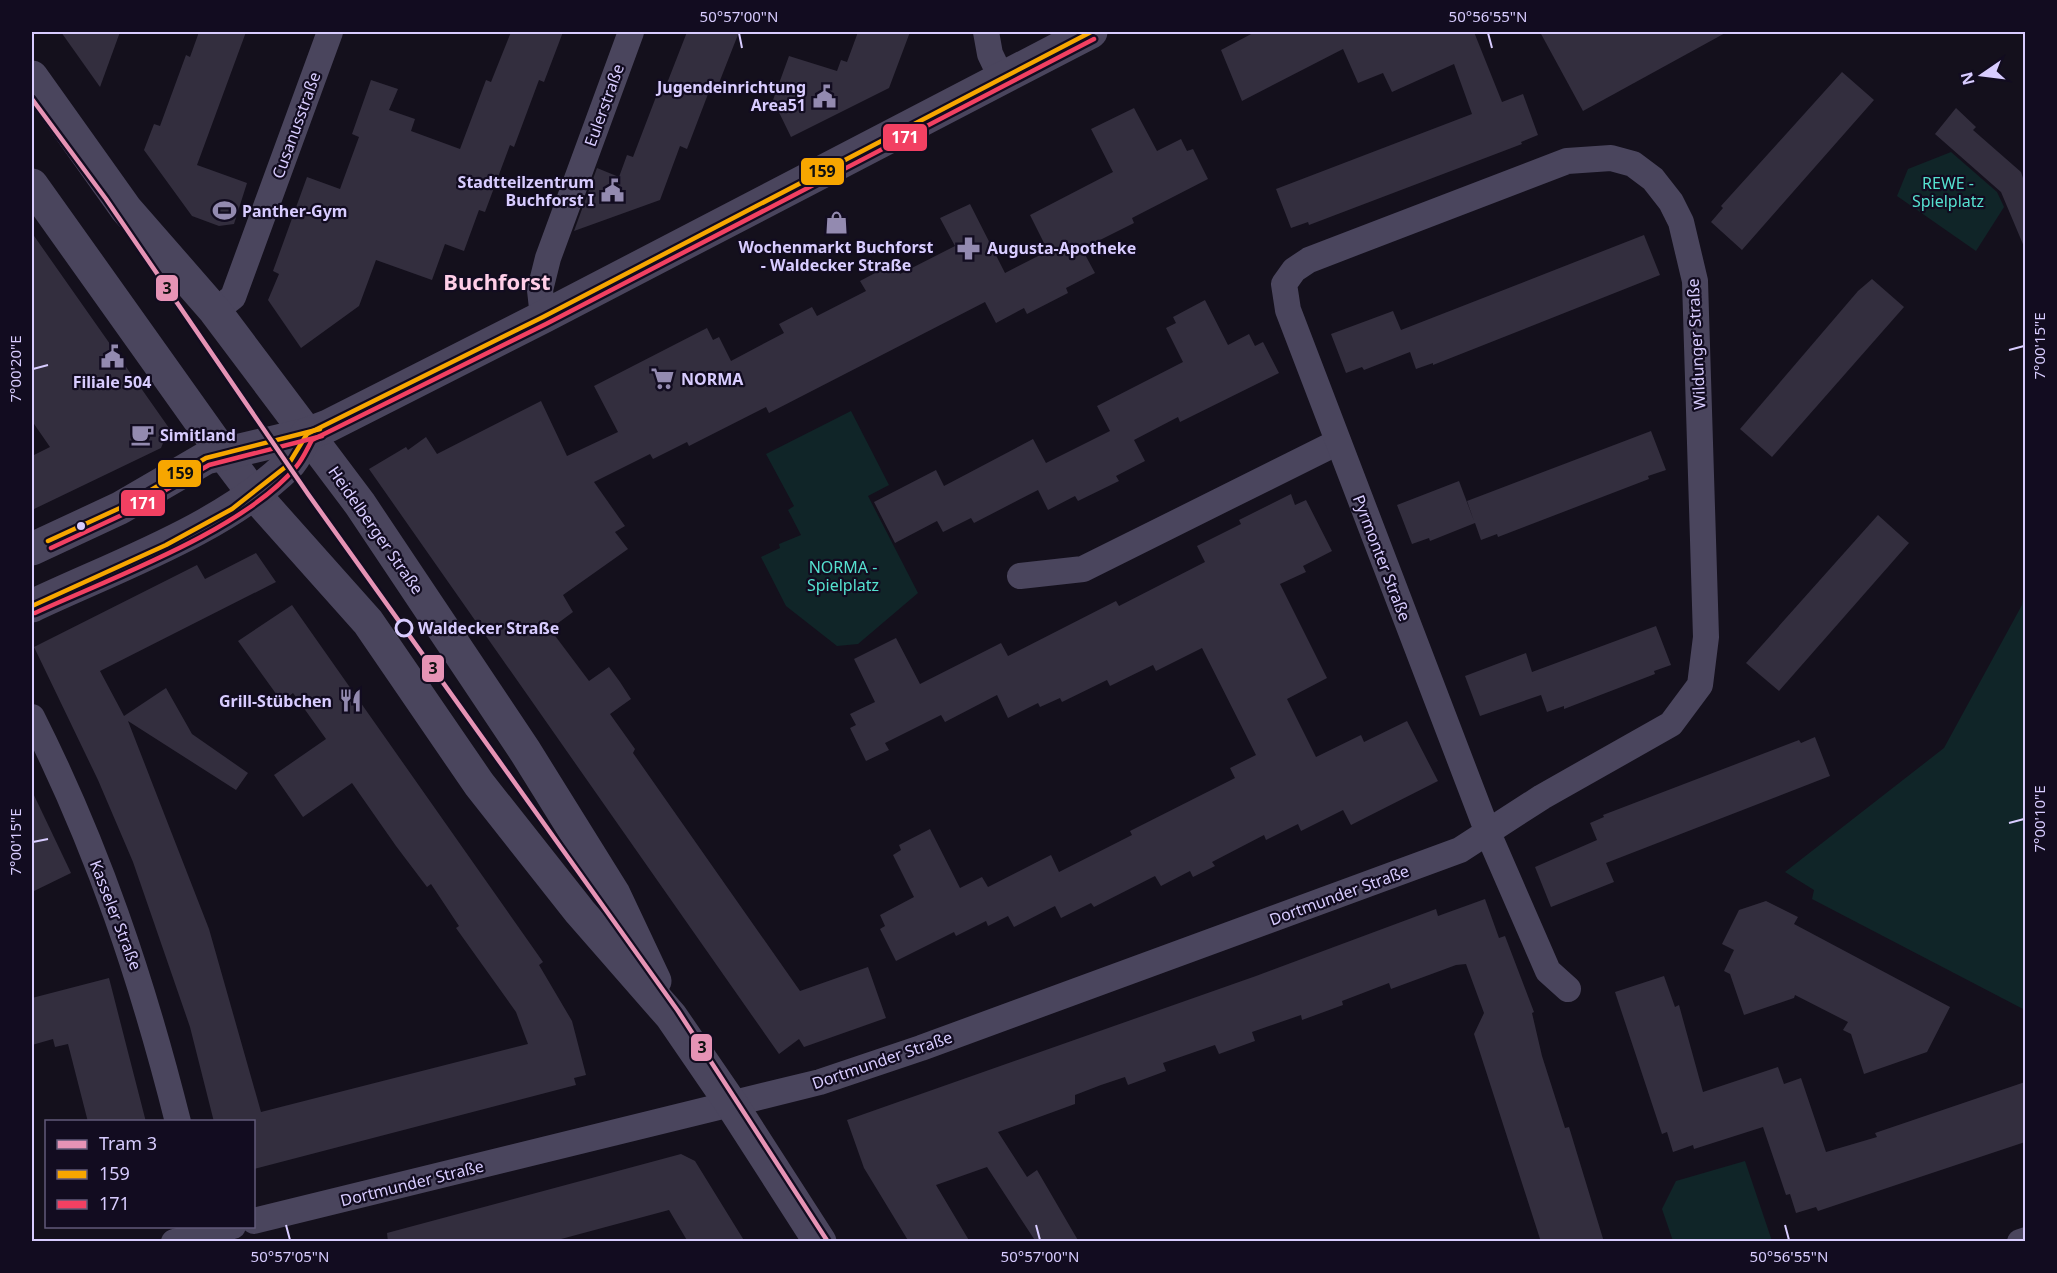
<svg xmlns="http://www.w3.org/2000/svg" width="2057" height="1273" font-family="'Noto Sans',sans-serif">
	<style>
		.green { fill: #102528 }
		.building { fill: #332e3e }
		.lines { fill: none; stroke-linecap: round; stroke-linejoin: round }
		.minor { stroke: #4a455d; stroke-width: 26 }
		.tertiary { stroke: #4a455d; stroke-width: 33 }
		.bus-1-casing { stroke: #120c20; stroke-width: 9 }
		.bus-2-casing { stroke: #120c20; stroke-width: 9 }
		.bus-1 { stroke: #f7a600; stroke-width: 4.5 }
		.bus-2 { stroke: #f24062; stroke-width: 4.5 }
		.tram-1-casing { stroke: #120c20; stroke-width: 9 }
		.tram-1 { stroke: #e693b5; stroke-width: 4.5 }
		.ticks { fill: none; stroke: #d8ccff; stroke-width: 2 }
		.bus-dot { fill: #d8ccff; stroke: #120c20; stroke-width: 2 }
		.stop-dot { fill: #120c20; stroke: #d8ccff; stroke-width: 3 }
		.labels { text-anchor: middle; stroke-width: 4.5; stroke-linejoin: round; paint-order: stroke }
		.poi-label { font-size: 16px; font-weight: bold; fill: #d8ccff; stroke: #120c20; text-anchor: start }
		.street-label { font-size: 16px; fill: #d8ccff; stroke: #120c20 }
		.park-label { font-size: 16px; fill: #55e1d0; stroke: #120c20 }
		.stop-label { font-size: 16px; font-weight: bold; fill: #d8ccff; stroke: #120c20; text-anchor: start }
		.district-label { font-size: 22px; font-weight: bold; fill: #ffcee7; stroke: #120c20 }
		.line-badge { stroke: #120c20; stroke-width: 2 }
		.badge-label { font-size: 16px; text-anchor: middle; font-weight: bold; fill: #fff }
		.pale-badge-label { font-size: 16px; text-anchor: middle; font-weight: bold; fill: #111 }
		.neatline { fill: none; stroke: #d8ccff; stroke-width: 2 }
		.ticks-label { font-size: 15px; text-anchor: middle; fill: #d8ccff }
	</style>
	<rect width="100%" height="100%" fill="#14101c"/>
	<g class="green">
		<polygon points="1951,152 1997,192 2004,207 1976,251 1897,196 1908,169"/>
		<polygon points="851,411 889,485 868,496 918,593 858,644 837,646 786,606 761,557 780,548 779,544 801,535 788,510 794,506 766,454"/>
		<polygon points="2025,581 2025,1010 1812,899 1814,890 1785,872 1944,748 2022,605"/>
		<polygon points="1745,1161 1772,1241 1673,1241 1662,1209 1676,1181"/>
	</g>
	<g class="building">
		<polygon points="61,32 120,32 100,87"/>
		<polygon points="199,32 246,32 197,165 247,183 234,224 219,226 192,216 144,150 154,124 160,126 186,55 190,57"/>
		<polygon points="511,32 563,32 544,82 539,80 514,147 510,145 485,212 479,210 464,251 445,244 432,280 376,260 359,306 301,348 268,300 279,274 273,271 307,177 340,189 359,137 352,134 371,80 398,89 389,110 415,119 411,131 460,149 486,80 491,82"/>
		<polygon points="687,32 739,32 719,83 713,81 687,149 680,146 660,200 574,231 597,168 619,177 627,155 633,157 659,89 664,91"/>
		<polygon points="858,32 910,32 889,88 791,137 773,100 789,56 837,71 841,60 847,62"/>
		<polygon points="1255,32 1474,32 1502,102 1523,94 1538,135 1521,142 1522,144 1309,225 1308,222 1291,228 1276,189 1472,114 1454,64 1392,92 1383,73 1358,83 1343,49 1242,101 1221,50"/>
		<polygon points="1540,32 1727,32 1583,111"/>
		<polygon points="1842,72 1874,100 1742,250 1711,222 1723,208 1721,206"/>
		<polygon points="1134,108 1157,151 1181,139 1187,151 1193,149 1208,179 1132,218 1134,223 1082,249 1095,273 1066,288 1068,293 1027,314 1024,308 996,323 985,302 769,413 766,407 689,446 687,442 653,459 650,454 594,482 625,526 615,532 628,549 563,595 573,612 550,629 589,681 609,667 620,682 631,699 610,714 635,749 633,753 800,991 868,967 886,1018 804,1047 799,1039 779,1054 369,469 406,447 408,450 426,437 437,454 541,401 567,456 618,432 594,386 707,328 713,340 719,337 731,361 784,333 779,324 812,307 817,316 866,291 860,281 894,263 900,274 955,246 940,218 970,204 1005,273 1048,251 1030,215 1113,172 1091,129"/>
		<polygon points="1956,108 1976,127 1973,130 2021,172 2025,184 2025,249 2001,192 1935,134"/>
		<polygon points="32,233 169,428 161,448 32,510 32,456 50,447 32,421"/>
		<polygon points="1644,235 1660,275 1433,365 1433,363 1416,369 1410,352 1364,370 1362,367 1346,373 1331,334 1393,311 1401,330"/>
		<polygon points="1872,279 1904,307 1772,457 1740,429 1858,291"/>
		<polygon points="1205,300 1228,345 1249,334 1255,346 1263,342 1279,373 1180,422 1178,417 1134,440 1145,461 1116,476 1119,481 1078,501 1075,496 1048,510 1038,490 974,523 971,518 943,532 937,521 895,543 874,502 936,470 944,486 1033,439 1046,463 1110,431 1097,406 1183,362 1166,328 1176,323 1173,317"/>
		<polygon points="1651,431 1666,470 1648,476 1649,479 1498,537 1497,534 1481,540 1475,523 1430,541 1429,538 1412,544 1397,505 1459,481 1474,521 1467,501"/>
		<polygon points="1291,494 1295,505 1306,500 1332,551 1303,566 1306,572 1280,584 1327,678 1287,699 1316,757 1361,735 1364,742 1407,721 1438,781 1351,825 1343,810 1301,831 1298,824 1266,840 1264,835 1212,862 1215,866 1193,877 1190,871 1161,886 1155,876 1094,907 1091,903 1061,918 1055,906 1014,927 1008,916 988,926 986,921 956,936 954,932 896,961 880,929 885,926 880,915 914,897 893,855 901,850 899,845 930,829 960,888 982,877 988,887 1051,855 1059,872 1132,835 1130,831 1235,778 1230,768 1256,755 1202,648 1156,671 1153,665 1110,686 1107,680 1062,702 1060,698 1040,707 1038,703 1008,718 997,695 945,722 941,715 885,743 889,750 866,761 850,728 856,725 850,714 875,702 854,659 896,638 920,684 1001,643 1008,656 1116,601 1119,606 1205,562 1197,546 1241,524 1239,520"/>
		<polygon points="1878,515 1909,543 1779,691 1746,663"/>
		<polygon points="256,553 276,582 100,671 124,716 166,688 192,734 248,773 236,790 128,721 209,929 261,1112 528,1044 516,1012 456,928 459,926 431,884 427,887 396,846 352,783 303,817 274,775 326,739 293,693 282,702 238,641 292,605 543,962 539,965 572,1021 586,1075 574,1078 576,1085 254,1169 254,1122 214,1122 190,1027 133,862 98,780 34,647 197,565 205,579"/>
		<polygon points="1656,626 1671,665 1654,671 1655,674 1564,709 1564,706 1547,712 1541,695 1480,716 1465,676 1526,653 1532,672"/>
		<polygon points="1815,737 1830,776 1606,863 1614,882 1551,907 1535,867 1597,840 1590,823 1604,817 1603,815 1799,740 1801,743"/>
		<polygon points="32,791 71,873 32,892"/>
		<polygon points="1485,899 1499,938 1505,936 1534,1012 1532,1013 1542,1056 1565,1128 1569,1127 1604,1242 1541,1242 1474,1034 1484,1013 1466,964 1456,965 1391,989 1389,983 1342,1001 1343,1005 1302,1020 1301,1015 1252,1032 1255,1041 1219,1054 1215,1045 1163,1063 1166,1071 1128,1085 1125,1077 1101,1085 1075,1095 1075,1104 998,1132 1027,1177 1037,1170 1079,1242 1036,1242 987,1167 936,1185 970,1242 909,1242 864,1168 847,1120 1256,976 1436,909 1438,916"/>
		<polygon points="1766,901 1798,917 1794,924 1950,1007 1927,1052 1864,1074 1851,1034 1843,1030 1848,1022 1795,995 1794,998 1744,1015 1730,974 1724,971 1734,950 1722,944 1739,910"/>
		<polygon points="1664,976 1675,1007 1679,1005 1703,1092 1778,1067 1784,1084 1801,1078 1826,1152 1877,1137 1875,1133 2025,1082 2025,1142 1818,1211 1816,1207 1796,1213 1790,1194 1786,1195 1763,1127 1694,1149 1693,1145 1673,1152 1667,1132 1662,1134 1615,992"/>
		<polygon points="109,978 129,1056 146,1122 88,1122 68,1044 55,1047 53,1039 32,1045 32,998"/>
		<polygon points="681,1154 695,1161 745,1242 688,1242 669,1210 550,1242 388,1242 387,1233"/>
	</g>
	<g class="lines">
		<g class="minor">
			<polyline points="986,32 990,54 1002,79"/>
			<polyline points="215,311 233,297 330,32"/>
			<polyline points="543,317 540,290 548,258 631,32"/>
			<polyline points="1020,576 1083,569 1338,442"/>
			<path d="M32,717C98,848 142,979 178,1122"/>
			<polyline points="254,1221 820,1082 921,1048 1460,850 1542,797 1671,724 1700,685 1706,637 1695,281 1681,222 1671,202 1653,179 1633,164 1611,158 1567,161 1309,260 1294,270 1284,284 1288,310 1488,833 1548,971 1568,989"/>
			<polyline points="174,1242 233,1226"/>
			<polyline points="2020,1242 2026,1240"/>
		</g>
		<g class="tertiary">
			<polyline points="32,77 126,209 215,311 360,504 525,751 614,894 655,981"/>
			<polyline points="32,185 222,452 253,493 368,622 479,784 580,912 671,1016 732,1105 820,1242"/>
			<polyline points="32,549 120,508 206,458 307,434 328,426 543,317 1091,32"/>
			<path d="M32,606C114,567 223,529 288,465C296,457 301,444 307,434"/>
		</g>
		<defs>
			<g id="bus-1">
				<polyline points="48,541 120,508 206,458 320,429"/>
				<polyline points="32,606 166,545 232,509 288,465 307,434 543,317 1091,32"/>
			</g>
			<g id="bus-2">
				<polyline points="51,548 124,514 209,465 322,436"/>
				<path d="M35,613C111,578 242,531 296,467C303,459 307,449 312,440L546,324L1094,39"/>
			</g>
		</defs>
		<use href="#bus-1" class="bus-1-casing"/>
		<use href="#bus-2" class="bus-2-casing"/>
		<use href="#bus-1" class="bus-1"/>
		<use href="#bus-2" class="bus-2"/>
		<defs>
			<polyline id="tram-1" points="32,99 106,199 308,494 678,1011 828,1242"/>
		</defs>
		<use href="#tram-1" class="tram-1-casing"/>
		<use href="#tram-1" class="tram-1"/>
	</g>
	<path class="ticks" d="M739,33L742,48M1488,33L1492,48M2009,350L2024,346M33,369L48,365M2009,823L2024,819M33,842L48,839M286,1225L290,1240M1036,1225L1040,1240M1785,1225L1789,1240"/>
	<defs>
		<symbol id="civic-bare" viewBox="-9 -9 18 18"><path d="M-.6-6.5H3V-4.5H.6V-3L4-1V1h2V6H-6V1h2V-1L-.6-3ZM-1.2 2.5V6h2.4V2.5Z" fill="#938ab0" stroke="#120c20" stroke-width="2.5" paint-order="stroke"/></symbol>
		<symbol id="stadium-bare" viewBox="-9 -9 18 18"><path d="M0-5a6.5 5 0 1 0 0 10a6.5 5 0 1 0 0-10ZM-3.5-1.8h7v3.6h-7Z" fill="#938ab0" stroke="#120c20" stroke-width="2.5" paint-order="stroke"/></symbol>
		<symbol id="shop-bare" viewBox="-9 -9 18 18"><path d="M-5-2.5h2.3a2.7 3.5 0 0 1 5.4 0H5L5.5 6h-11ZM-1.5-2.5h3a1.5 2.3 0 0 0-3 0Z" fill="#938ab0" stroke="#120c20" stroke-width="2.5" paint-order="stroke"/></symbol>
		<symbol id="pharmacy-bare" viewBox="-9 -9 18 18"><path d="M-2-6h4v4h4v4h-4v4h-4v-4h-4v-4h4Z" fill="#938ab0" stroke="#120c20" stroke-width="2.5" paint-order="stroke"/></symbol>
		<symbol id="supermarket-bare" viewBox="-9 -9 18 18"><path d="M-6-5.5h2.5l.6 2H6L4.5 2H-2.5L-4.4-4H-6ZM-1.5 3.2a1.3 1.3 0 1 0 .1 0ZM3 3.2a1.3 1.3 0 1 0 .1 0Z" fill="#938ab0" stroke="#120c20" stroke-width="2.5" paint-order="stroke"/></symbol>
		<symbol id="cafe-bare" viewBox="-9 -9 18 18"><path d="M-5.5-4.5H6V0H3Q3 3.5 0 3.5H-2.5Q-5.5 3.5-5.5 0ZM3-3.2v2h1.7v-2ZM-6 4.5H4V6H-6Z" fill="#938ab0" stroke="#120c20" stroke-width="2.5" paint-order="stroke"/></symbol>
		<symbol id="restaurant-bare" viewBox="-9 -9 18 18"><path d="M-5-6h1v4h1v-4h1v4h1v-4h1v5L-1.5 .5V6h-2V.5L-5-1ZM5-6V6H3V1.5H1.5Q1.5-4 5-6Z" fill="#938ab0" stroke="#120c20" stroke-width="2.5" paint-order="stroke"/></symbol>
	</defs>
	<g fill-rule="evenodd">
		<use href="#civic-bare" x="808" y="80" width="33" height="33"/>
		<use href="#civic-bare" x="596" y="174" width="33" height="33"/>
		<use href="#stadium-bare" x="208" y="194" width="33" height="33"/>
		<use href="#shop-bare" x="820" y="206" width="33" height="33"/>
		<use href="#pharmacy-bare" x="952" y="232" width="33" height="33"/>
		<use href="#civic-bare" x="96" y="340" width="33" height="33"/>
		<use href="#supermarket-bare" x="646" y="362" width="33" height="33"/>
		<use href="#cafe-bare" x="126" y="418" width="33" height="33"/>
		<use href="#restaurant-bare" x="334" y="684" width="33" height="33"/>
	</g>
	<circle class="bus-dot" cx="81" cy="526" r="5"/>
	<circle class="stop-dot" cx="404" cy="628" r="8"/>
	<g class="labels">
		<g class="poi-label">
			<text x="806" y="93" text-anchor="end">Jugendeinrichtung<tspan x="806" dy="18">Area51</tspan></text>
			<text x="594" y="188" text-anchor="end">Stadtteilzentrum<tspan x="594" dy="18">Buchforst I</tspan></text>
			<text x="242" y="217">Panther-Gym</text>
			<text x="836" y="253" text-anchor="middle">Wochenmarkt Buchforst<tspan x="836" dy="18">- Waldecker Straße</tspan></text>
			<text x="987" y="254">Augusta-Apotheke</text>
			<text x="681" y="385">NORMA</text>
			<text x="112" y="388" text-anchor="middle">Filiale 504</text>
			<text x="160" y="441">Simitland</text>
			<text x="332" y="707" text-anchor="end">Grill-Stübchen</text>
		</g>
		<g class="street-label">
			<text transform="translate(604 105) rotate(-70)" y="6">Eulerstraße</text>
			<text transform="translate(296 125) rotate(-70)" y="6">Cusanusstraße</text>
			<text transform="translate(1696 344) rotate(-93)" y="6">Wildunger Straße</text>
			<text transform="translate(376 530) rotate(55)" y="6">Heidelberger Straße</text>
			<text transform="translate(1382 558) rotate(69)" y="6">Pyrmonter Straße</text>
			<text transform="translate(1339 895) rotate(-20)" y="6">Dortmunder Straße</text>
			<text transform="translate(116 915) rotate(69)" y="6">Kasseler Straße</text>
			<text transform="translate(882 1060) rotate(-19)" y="6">Dortmunder Straße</text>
			<text transform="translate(412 1183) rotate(-14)" y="6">Dortmunder Straße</text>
		</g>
		<g class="park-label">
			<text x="1948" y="189">REWE -<tspan x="1948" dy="18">Spielplatz</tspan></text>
			<text x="843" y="573">NORMA -<tspan x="843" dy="18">Spielplatz</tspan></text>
		</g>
		<g class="stop-label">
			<text x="418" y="634">Waldecker Straße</text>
		</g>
		<g class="district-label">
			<text x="497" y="290">Buchforst</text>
		</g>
	</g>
	<g class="line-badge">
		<rect x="882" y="123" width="46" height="29" rx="6" fill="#f24062"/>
		<rect x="800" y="157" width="45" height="29" rx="6" fill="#f7a600"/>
		<rect x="155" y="274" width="24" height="28" rx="6" fill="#e693b5"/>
		<rect x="157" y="459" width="45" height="29" rx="6" fill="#f7a600"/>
		<rect x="120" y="489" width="46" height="28" rx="6" fill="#f24062"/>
		<rect x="421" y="654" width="24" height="29" rx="6" fill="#e693b5"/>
		<rect x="690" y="1033" width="23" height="29" rx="6" fill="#e693b5"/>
	</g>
	<g class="badge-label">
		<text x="905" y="143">171</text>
		<text x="143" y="509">171</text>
	</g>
	<g class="pale-badge-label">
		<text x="822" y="177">159</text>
		<text x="167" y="294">3</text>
		<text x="180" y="479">159</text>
		<text x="433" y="674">3</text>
		<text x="702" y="1053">3</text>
	</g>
	<rect width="2057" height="1273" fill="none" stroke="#120c20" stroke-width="66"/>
	<rect x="45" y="1120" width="210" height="108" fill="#120c20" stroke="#615979" stroke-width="1.5"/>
	<rect x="57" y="1140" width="30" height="9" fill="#e693b5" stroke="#615979" stroke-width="1.5"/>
	<text x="99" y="1150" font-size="18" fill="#d8ccff">Tram 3</text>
	<rect x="57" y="1170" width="30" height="9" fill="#f7a600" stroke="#615979" stroke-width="1.5"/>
	<text x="99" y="1180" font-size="18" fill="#d8ccff">159</text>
	<rect x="57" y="1200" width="30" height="9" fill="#f24062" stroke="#615979" stroke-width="1.5"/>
	<text x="99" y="1210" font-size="18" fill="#d8ccff">171</text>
	<g transform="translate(1982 75) rotate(256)" stroke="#120c20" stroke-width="4.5" paint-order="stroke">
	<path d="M0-4.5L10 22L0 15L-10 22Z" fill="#d8ccff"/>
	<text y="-9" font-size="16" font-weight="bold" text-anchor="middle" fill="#d8ccff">N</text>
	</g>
	<rect x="33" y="33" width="1991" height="1207" class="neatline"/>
	<g class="ticks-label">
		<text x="739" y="22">50°57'00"N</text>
		<text x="1488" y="22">50°56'55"N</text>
		<text transform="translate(2040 346) rotate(-90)" y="5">7°00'15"E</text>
		<text transform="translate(16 369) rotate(-90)" y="5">7°00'20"E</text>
		<text transform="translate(2040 819) rotate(-90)" y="5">7°00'10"E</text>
		<text transform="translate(16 842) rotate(-90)" y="5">7°00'15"E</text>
		<text x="290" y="1262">50°57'05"N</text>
		<text x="1040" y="1262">50°57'00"N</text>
		<text x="1789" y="1262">50°56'55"N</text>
	</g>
</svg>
